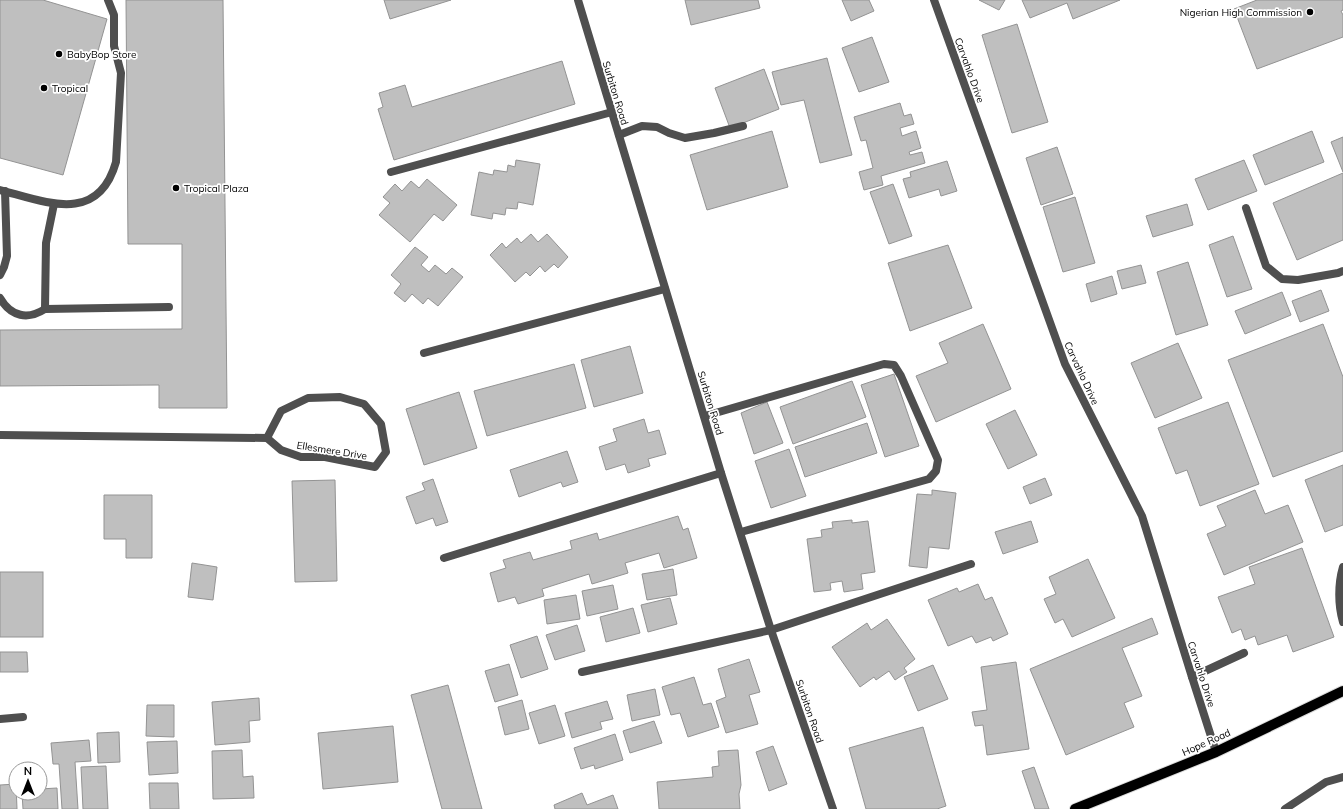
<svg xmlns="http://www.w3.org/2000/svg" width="1343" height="809" font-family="Mulish,sans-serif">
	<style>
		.building { fill: #bfbfbf; stroke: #939393 }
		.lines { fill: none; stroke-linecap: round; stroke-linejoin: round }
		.primary-casing { stroke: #dbdbdb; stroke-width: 12 }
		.lane { stroke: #4f4f4f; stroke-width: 8 }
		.street { stroke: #4f4f4f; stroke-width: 8 }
		.primary { stroke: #000; stroke-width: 10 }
		.poi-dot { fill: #000; stroke: #fff; stroke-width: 1.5 }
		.labels { text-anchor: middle; stroke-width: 3.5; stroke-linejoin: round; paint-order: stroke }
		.poi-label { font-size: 10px; fill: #000; stroke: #fff; text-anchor: start }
		.street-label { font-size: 10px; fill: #000; stroke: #fff }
	</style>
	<rect width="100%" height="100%" fill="#fff"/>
	<g class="building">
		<polygon points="0,0 43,0 107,19 63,175 0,158"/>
		<polygon points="126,0 223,0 227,408 159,408 159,385 0,386 0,330 182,329 182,244 128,244"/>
		<polygon points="384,0 451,0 390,19"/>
		<polygon points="685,0 758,0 760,8 691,25"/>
		<polygon points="842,0 869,0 874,11 851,21"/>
		<polygon points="979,0 1005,0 999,10"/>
		<polygon points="1022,0 1120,0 1073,19 1067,3 1030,18"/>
		<polygon points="1257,0 1343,0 1343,10 1341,11 1343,15 1343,37 1257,69 1234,9"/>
		<polygon points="1017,24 1048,122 1012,133 982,35"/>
		<polygon points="872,37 889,82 859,92 842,48"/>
		<polygon points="827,58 852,155 820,163 804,100 781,105 772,72"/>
		<polygon points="562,61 575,104 394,160 378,109 383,107 379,93 405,85 412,107"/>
		<polygon points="764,69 779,109 730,128 715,88"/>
		<polygon points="900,103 904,116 911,114 914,124 900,128 902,136 916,131 921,148 909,152 910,155 922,152 925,163 881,176 883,185 864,190 859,172 873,168 866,140 861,141 854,117"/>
		<polygon points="772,131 788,187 707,210 690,155"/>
		<polygon points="1312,131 1324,162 1265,185 1253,155"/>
		<polygon points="1343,137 1343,172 1331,142"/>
		<polygon points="1057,147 1073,194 1041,205 1026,158"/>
		<polygon points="516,160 540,164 533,205 518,202 517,209 506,208 505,215 493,213 492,219 471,215 479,172 493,175 494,170 507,172 508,165 515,167"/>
		<polygon points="1244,160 1257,191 1208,210 1195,179"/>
		<polygon points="947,161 957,191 941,196 939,189 909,198 903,179 911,177 910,172"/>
		<polygon points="1343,173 1343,240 1297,260 1273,203"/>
		<polygon points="427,179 457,205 443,221 434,214 410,242 379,215 390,203 383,197 395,184 402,191 411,181 419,188"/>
		<polygon points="893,184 912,236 889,244 870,192"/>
		<polygon points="1075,197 1095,263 1063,272 1043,207"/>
		<polygon points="1187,204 1193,225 1153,237 1146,216"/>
		<polygon points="531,234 538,242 547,234 568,257 558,268 554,264 545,272 540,266 530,276 526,272 515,282 490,255 502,243 506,248 517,238 521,243"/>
		<polygon points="1233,236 1252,289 1227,297 1209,245"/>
		<polygon points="948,245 972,308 910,331 888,263"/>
		<polygon points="415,247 428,257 421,265 429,272 435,265 446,274 452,268 463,277 438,306 428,298 423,304 412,294 405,302 394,293 401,284 391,275"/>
		<polygon points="1188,262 1208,325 1176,335 1157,272"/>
		<polygon points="1141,265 1146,283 1122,289 1117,271"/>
		<polygon points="1112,276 1117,294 1091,302 1086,284"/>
		<polygon points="1321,290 1329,311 1300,322 1292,301"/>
		<polygon points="1282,292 1291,315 1245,334 1235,311"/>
		<polygon points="983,324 1011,389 936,422 916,376 948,363 939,343"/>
		<polygon points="1323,324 1343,377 1343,451 1273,477 1228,360"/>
		<polygon points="1178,343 1202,398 1155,418 1131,363"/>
		<polygon points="630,346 643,393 594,407 581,360"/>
		<polygon points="574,364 586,408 487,436 474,391"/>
		<polygon points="894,374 919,446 885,457 861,385"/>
		<polygon points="852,381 866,417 793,444 780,407"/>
		<polygon points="459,392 477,448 424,465 406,409"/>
		<polygon points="767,402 783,443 754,454 741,413"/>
		<polygon points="1228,402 1259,484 1200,506 1187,470 1176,474 1158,428"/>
		<polygon points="1015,410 1037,455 1008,469 986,424"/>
		<polygon points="644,419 648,433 659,430 666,454 648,459 650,466 628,473 625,464 606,470 599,447 617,441 613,429"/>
		<polygon points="867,423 877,453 805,477 795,447"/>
		<polygon points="789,449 806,496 771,508 755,461"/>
		<polygon points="567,451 578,482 563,487 561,482 519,497 510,470"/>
		<polygon points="1343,465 1343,525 1325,532 1305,480"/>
		<polygon points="1045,478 1052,495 1030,504 1023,487"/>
		<polygon points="433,479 448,522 436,526 433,518 416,524 406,497 425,490 422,483"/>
		<polygon points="335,480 337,581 295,582 292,481"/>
		<polygon points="932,490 956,493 949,549 929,547 927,568 909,566 917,494 932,495"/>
		<polygon points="1255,490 1265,514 1288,505 1303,542 1224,575 1207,534 1226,526 1217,506"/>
		<polygon points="104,495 152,495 152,558 126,558 126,539 104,539"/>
		<polygon points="678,516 683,530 688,528 697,558 664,568 659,553 625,563 628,573 592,584 589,574 542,589 544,596 518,604 515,597 498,602 490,573 506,568 503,560 530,552 533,560 572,549 570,541 597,533 599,540"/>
		<polygon points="852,520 852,523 868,521 875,572 861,574 863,589 844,592 842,581 830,583 831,590 814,592 807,539 822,537 821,530 833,528 832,522"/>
		<polygon points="1031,521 1038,542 1003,554 995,532"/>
		<polygon points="1302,548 1334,637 1293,652 1287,635 1258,645 1255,636 1245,640 1241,629 1232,633 1218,597 1255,584 1249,567"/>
		<polygon points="1088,559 1115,618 1072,637 1063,619 1055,623 1044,599 1056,594 1049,577"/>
		<polygon points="192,563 217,567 213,600 188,597"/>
		<polygon points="673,569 677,595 647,600 642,574"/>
		<rect x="0" y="572" width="43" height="65"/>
		<polygon points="978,584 985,600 992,597 1008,634 993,641 991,637 976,643 972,636 948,646 928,600 957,588 959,592"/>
		<polygon points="613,585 618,609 587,616 582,591"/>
		<polygon points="576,595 580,619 547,624 544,600"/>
		<polygon points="670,598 677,624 648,632 641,605"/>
		<polygon points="633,608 640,633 606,642 600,617"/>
		<polygon points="1152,618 1158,634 1122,648 1142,696 1124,703 1134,727 1066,755 1030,669"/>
		<polygon points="887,619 915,659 904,668 907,672 895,680 889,671 876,680 874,677 860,687 832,647 867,623 871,630"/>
		<polygon points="577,625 585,651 555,660 546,635"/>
		<polygon points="537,636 548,669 521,678 510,645"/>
		<polygon points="0,652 27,652 28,672 0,672"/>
		<polygon points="749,659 760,692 749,695 758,724 726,733 716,701 726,697 718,669"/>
		<polygon points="1016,662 1029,749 987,755 983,725 975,726 972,712 987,710 981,667"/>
		<polygon points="509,664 518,695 495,702 485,671"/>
		<polygon points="933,665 948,699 918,711 904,677"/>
		<polygon points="694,677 703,705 711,703 719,727 688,737 680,713 671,715 662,687"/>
		<polygon points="448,685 482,809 442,809 411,695"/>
		<polygon points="655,689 660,715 632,721 627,695"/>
		<polygon points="259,698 260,720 249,721 250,742 215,745 212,702"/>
		<polygon points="522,700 529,729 505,735 498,707"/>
		<polygon points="607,701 613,719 600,722 602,729 572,738 565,713"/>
		<polygon points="147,705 174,705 174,737 146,736"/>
		<polygon points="555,705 565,736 539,744 529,713"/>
		<polygon points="654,721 662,743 630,753 623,731"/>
		<polygon points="393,726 398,782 323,789 318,733"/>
		<polygon points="923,727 946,806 937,809 866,809 849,748"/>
		<polygon points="119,732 120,762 98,763 97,733"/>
		<polygon points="615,734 623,760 595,769 594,765 581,769 574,748"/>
		<polygon points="89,740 91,761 75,762 78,809 62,809 59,764 53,764 51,743"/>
		<polygon points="177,741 178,773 149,775 147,742"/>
		<polygon points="773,746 787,784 769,791 756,752"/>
		<polygon points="242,750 243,777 253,776 254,798 213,799 212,751"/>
		<polygon points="738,750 741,785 739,794 740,809 659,809 657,782 713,777 712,767 719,766 718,751"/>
		<polygon points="106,766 108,809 83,809 81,767"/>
		<polygon points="1034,767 1049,809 1035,809 1022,771"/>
		<polygon points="149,783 178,783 179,809 150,809"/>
		<polygon points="16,784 17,809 0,809 0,785"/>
		<polygon points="57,788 58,809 23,809 22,793 40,793 40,789"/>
		<polygon points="582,793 587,805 613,795 618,809 555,809 554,805"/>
	</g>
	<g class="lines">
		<defs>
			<polyline id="primary" points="1075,809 1216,752 1343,691"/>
		</defs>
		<use href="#primary" class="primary-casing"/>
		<g class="lane">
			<polyline points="619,135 642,126 657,127 669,133 685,138 714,133 743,126"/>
			<path d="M0,190C46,202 98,225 116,162L121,73L114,46V15L108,0"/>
			<polyline points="0,275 4,267 7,256 5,191"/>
			<path d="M0,298C11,317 28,320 45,309L169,307"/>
			<polyline points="45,309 46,243 54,204"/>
			<path d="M1343,567C1338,584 1338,605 1343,622"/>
			<polyline points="1192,677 1244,653"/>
			<polyline points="0,719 23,717"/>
			<polyline points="1285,809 1326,782 1343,777"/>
		</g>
		<g class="street">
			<polyline points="578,0 721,473 771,630 833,809"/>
			<polyline points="934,0 1065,364 1142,516 1192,677 1216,752"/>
			<polyline points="391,172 612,112"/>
			<polyline points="1246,208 1266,266 1282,279 1298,280 1338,273 1343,271"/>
			<polyline points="424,353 665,289"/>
			<polyline points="705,416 884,364 894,365 901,376 938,460 936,471 929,479 741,532"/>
			<polyline points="0,435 267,438 281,450 301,457 325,457 375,467 386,452 381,424 364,404 340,397 308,398 281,411 267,438"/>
			<polyline points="444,558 721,473"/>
			<polyline points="582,672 771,630 971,564"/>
		</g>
		<use href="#primary" class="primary"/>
	</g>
	<g class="poi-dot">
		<circle cx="1310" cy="12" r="4"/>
		<circle cx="59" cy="54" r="4"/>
		<circle cx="44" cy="88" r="4"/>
		<circle cx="176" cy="188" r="4"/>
	</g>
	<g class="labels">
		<g class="poi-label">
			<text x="1302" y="16" text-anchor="end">Nigerian High Commission</text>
			<text x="67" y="58">BabyBop Store</text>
			<text x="52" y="92">Tropical</text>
			<text x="184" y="192">Tropical Plaza</text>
		</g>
		<g class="street-label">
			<text transform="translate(970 70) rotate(70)" y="4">Carvahlo Drive</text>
			<text transform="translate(616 93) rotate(73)" y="4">Surbiton Road</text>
			<text transform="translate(1082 373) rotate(65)" y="4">Carvahlo Drive</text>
			<text transform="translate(711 403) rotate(73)" y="4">Surbiton Road</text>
			<text transform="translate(332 450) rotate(9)" y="4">Ellesmere Drive</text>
			<text transform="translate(1202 674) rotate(72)" y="4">Carvahlo Drive</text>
			<text transform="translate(810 711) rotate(71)" y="4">Surbiton Road</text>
			<text transform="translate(1206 742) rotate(-24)" y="4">Hope Road</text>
		</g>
	</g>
	<g transform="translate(28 781)"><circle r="19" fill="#ffffff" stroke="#999999"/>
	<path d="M0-3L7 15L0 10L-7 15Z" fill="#000000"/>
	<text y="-6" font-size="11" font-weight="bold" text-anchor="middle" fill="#000000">N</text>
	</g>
</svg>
